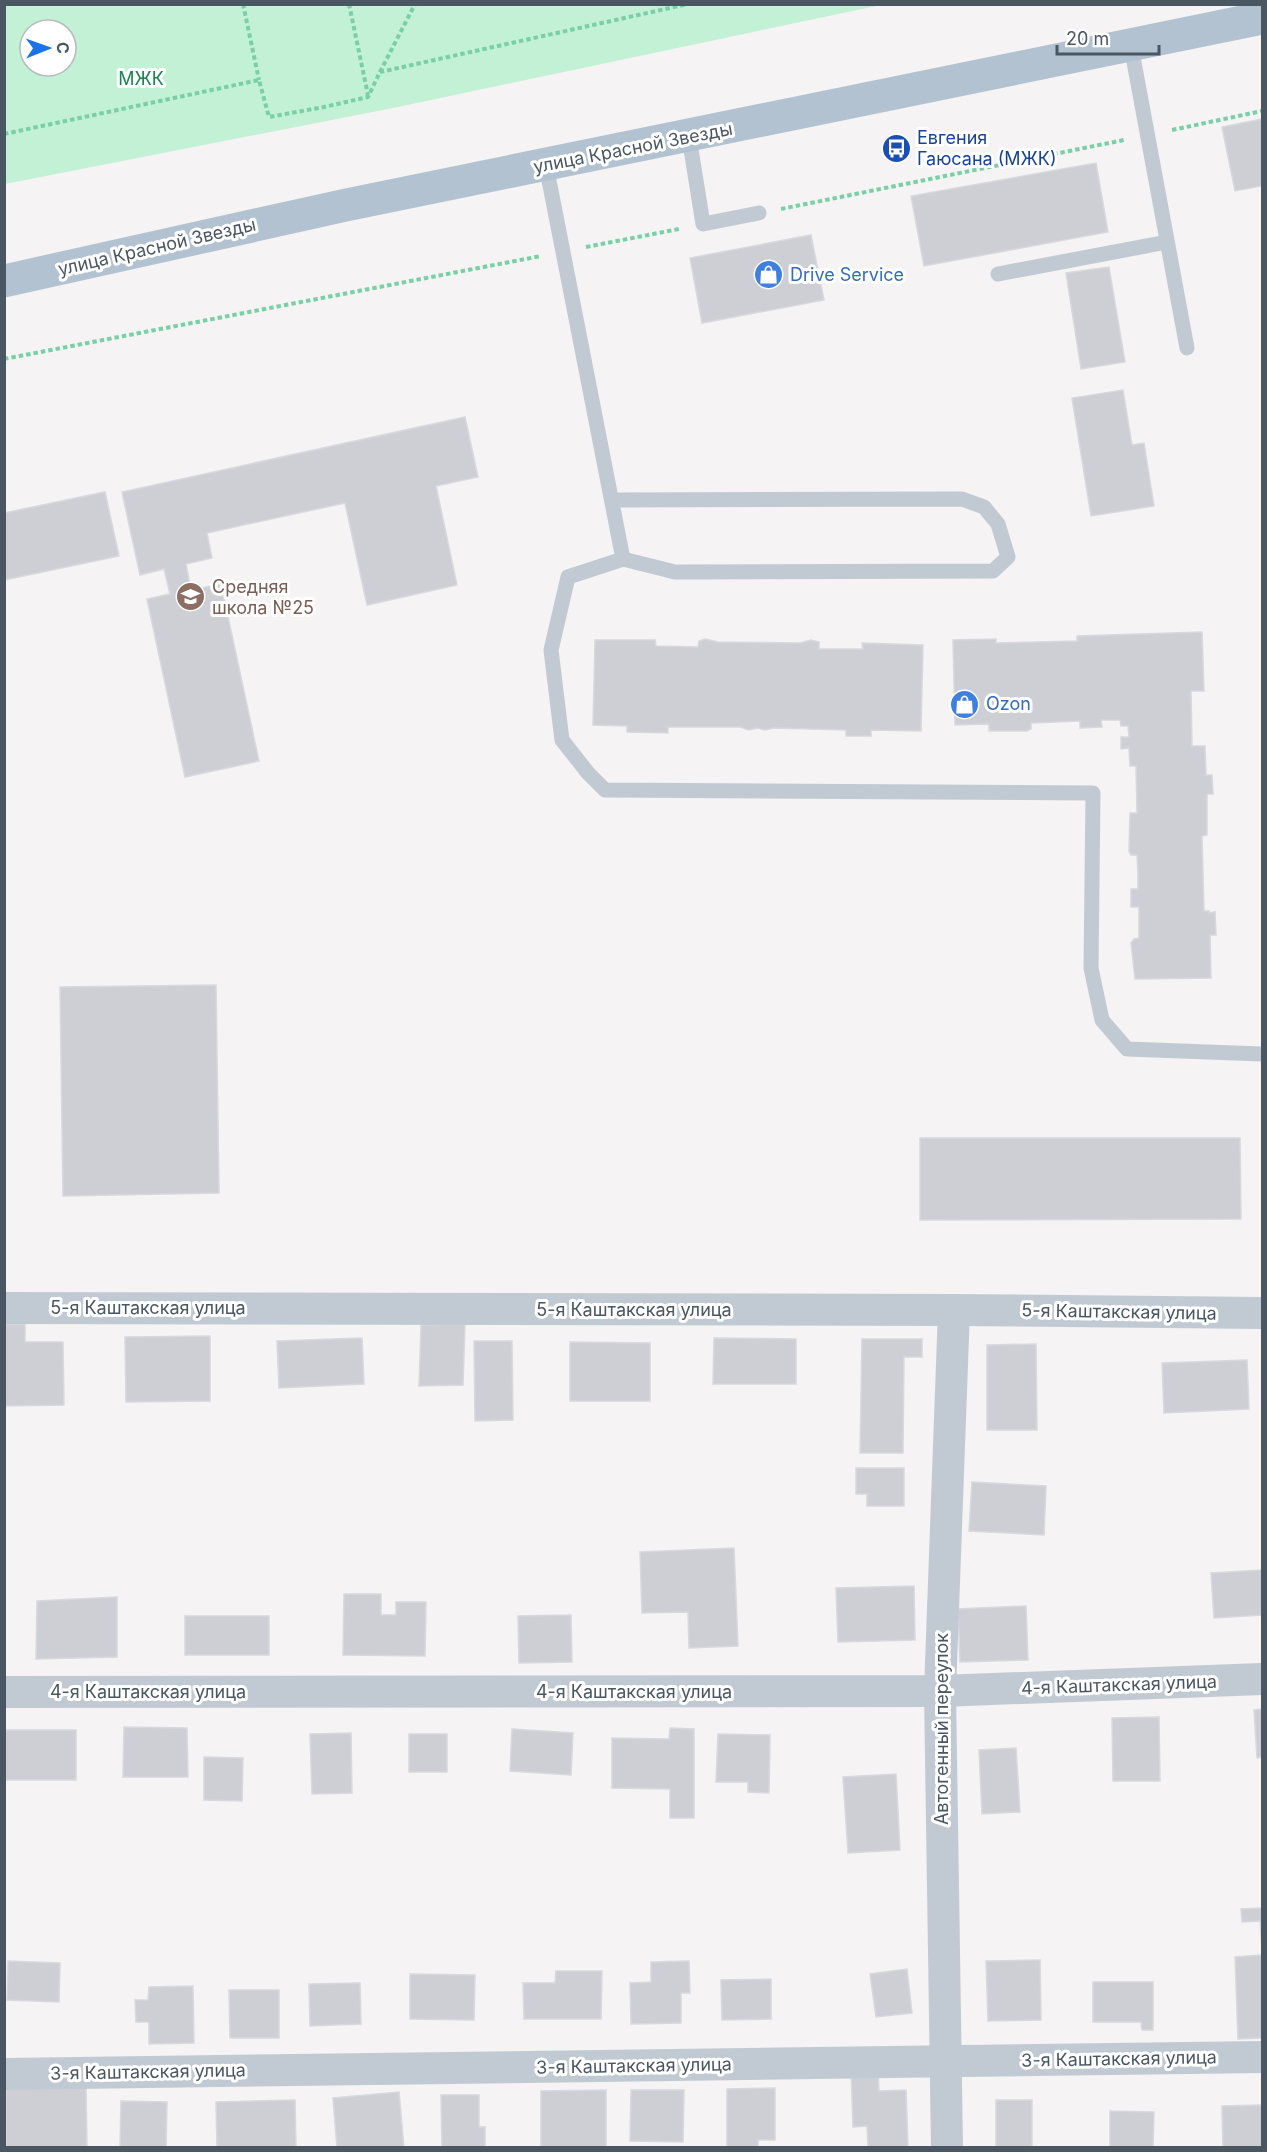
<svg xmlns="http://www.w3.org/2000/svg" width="1267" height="2152" font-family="Inter,sans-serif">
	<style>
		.green { fill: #c3f1d5; fill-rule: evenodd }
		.building { fill: #cdcfd5; stroke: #d7d9de; stroke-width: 1.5 }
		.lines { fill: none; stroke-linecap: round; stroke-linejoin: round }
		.path { stroke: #7ad0a6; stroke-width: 4; stroke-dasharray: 4.5 3; stroke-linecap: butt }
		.lane { stroke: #c1cad2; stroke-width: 15 }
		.street { stroke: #c1cad2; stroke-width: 32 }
		.primary { stroke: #b3c2d1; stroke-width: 33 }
		.labels { text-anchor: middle; stroke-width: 6; stroke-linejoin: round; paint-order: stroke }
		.park-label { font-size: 18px; fill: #17864f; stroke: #fff }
		.transit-label { font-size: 18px; fill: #164399; stroke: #fff; text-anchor: start }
		.street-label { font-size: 18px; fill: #4a5661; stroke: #fff }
		.shop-label { font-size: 18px; fill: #366cbe; stroke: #fff; text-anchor: start }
		.education-label { font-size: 18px; fill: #785e54; stroke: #fff; text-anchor: start }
	</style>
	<rect width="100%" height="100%" fill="#f5f3f3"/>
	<path class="green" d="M5,4H881V5L393,108L5,184ZM30,30H66V66H30Z"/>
	<g class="building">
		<polygon points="1262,119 1262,186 1235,191 1222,127"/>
		<polygon points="1096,163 1108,232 924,266 911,196"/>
		<polygon points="811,235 824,300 702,323 690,258"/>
		<polygon points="1109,267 1125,362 1081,369 1066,273"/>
		<polygon points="1123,390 1132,445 1144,443 1154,506 1091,516 1072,398"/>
		<polygon points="465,417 478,477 436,486 457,585 367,605 345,503 207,533 212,558 186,564 191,590 221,584 259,761 185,777 147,599 170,594 164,569 140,575 122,492"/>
		<polygon points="105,492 119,556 4,580 4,513"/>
		<polygon points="1202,632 1204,691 1191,691 1192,746 1205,746 1206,775 1212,775 1213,794 1207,794 1207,835 1202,836 1204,911 1209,911 1209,913 1215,912 1216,935 1210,935 1211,978 1135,979 1131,943 1134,939 1139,938 1139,907 1131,907 1131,889 1138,889 1138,874 1137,855 1131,855 1129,851 1130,813 1137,813 1136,766 1130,766 1129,748 1121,749 1121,737 1129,737 1128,726 1121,726 1120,720 1101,720 1102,727 1080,728 1080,721 1031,723 1031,729 1027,731 989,731 989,724 955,725 953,640 996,639 996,643 1077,641 1077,636"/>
		<polygon points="705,639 718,642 800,643 811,640 819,642 819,649 863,649 862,643 923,645 921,731 871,730 871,736 846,736 846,730 774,728 765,730 757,728 749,730 740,727 668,727 668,733 627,732 627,726 593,725 595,640 655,640 656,646 698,647 699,641"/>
		<polygon points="216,985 219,1193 63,1196 60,987"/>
		<polygon points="920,1138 1240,1138 1241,1219 920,1220"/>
		<polygon points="4,1324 25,1324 25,1342 63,1342 64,1405 4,1406"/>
		<polygon points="465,1324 463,1385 419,1386 421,1325"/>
		<polygon points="210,1336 210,1401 126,1402 125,1337"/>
		<polygon points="362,1338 364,1384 279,1388 277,1341"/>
		<polygon points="714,1338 796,1339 796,1384 713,1384"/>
		<polygon points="862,1339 922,1339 922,1357 904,1357 903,1453 860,1453"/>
		<polygon points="474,1341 512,1341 513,1420 475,1421"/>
		<polygon points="570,1342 650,1343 650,1401 570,1401"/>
		<polygon points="1036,1344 1037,1430 987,1430 987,1345"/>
		<polygon points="1247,1360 1249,1409 1164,1413 1162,1363"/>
		<polygon points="856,1468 904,1468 904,1506 867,1506 867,1494 856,1494"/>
		<polygon points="972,1482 1046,1486 1044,1535 969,1531"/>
		<polygon points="734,1548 738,1646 689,1648 688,1612 642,1613 640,1552"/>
		<polygon points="1262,1570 1262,1615 1214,1618 1211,1573"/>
		<polygon points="914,1586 915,1640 838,1642 836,1588"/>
		<polygon points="344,1594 381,1594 381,1615 396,1615 396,1602 426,1602 425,1656 343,1655"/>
		<polygon points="117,1597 117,1657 36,1659 37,1601"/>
		<polygon points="1026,1606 1028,1660 960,1662 958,1609"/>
		<polygon points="571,1615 572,1662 519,1663 518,1616"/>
		<rect x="185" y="1616" width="84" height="39"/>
		<polygon points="1262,1709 1262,1757 1257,1758 1254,1710"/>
		<polygon points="1159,1717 1160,1781 1113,1781 1112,1718"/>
		<polygon points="124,1727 187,1728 188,1777 123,1777"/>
		<polygon points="670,1728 694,1729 694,1818 670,1818 670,1789 612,1788 612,1738 669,1739"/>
		<polygon points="512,1729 573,1733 571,1775 510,1771"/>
		<rect x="4" y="1730" width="72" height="50"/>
		<polygon points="351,1733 352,1793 312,1794 310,1734"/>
		<rect x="409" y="1734" width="38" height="38"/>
		<polygon points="718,1734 770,1735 769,1793 748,1792 748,1782 716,1782"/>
		<polygon points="1016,1748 1020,1812 982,1814 979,1750"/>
		<polygon points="204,1757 243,1758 242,1801 204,1800"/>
		<polygon points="896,1774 900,1850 848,1853 843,1777"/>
		<polygon points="1262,1908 1262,1948 1260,1921 1242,1922 1241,1909"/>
		<polygon points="1262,1955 1262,2038 1238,2039 1235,1957"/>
		<polygon points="1040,1960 1041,2020 988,2021 986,1961"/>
		<polygon points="8,1961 60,1963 59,2002 7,2000"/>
		<polygon points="689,1961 690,1993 681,1993 681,2023 631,2024 630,1983 651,1982 651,1962"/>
		<polygon points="907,1969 912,2013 876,2017 870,1974"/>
		<polygon points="556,1971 602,1971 601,2019 524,2019 523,1983 555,1983"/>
		<polygon points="410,1974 475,1975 474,2020 410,2019"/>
		<polygon points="771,1979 771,2019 722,2020 721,1980"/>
		<polygon points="1093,1982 1153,1982 1153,2030 1142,2030 1141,2022 1093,2022"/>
		<polygon points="360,1983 361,2024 310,2026 309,1984"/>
		<polygon points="193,1986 194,2043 149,2044 149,2022 136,2022 135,2000 148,2000 149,1987"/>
		<polygon points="229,1990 279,1990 279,2038 230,2038"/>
		<polygon points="878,2069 879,2091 906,2090 908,2148 868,2148 867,2126 853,2127 851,2070"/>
		<polygon points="6,2087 86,2087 87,2148 6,2148"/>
		<polygon points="775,2088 775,2140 758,2140 758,2148 727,2148 727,2089"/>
		<polygon points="606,2090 606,2148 541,2148 541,2091"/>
		<polygon points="631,2090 684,2090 683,2142 630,2141"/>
		<polygon points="399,2092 404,2148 337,2148 333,2098"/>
		<polygon points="441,2095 479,2095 479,2127 485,2127 485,2148 442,2148"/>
		<polygon points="295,2100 296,2148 217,2148 216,2102"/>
		<rect x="996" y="2100" width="36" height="48"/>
		<polygon points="121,2101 167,2102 166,2148 120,2147"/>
		<polygon points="1262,2105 1262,2148 1223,2148 1222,2106"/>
		<polygon points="1110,2111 1154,2112 1153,2148 1110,2148"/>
	</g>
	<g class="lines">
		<g class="path">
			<polyline points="243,4 259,80"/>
			<polyline points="349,4 368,95"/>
			<polyline points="380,72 415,4"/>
			<polyline points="1172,130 1262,111"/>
			<polyline points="4,134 259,80 269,117 324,107 368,97 380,72 688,4"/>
			<polyline points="781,209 1124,140"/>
			<polyline points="586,247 679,229"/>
			<polyline points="4,359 541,256"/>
		</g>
		<g class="lane">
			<polyline points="1131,46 1187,348"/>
			<polyline points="689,137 703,224 759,213"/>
			<polyline points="546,165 623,559 568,577 551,650 562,740 588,773 605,790 1093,793 1091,968 1102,1020 1127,1049 1262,1054"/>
			<polyline points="998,274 1167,242"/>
			<polyline points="612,500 962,499 984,507 998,524 1008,557 993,571 675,572 623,559"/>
		</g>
		<g class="street">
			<polyline points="4,1308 954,1310 1262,1313"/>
			<polyline points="4,1692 940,1691 1262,1679"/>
			<polyline points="4,2074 1262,2057"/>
			<polyline points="947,2148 940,1691 954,1310"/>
		</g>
		<polyline class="primary" points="4,281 346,205 1262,18"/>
	</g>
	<defs>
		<symbol id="bus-disc" viewBox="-11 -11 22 22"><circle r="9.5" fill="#1a4fb4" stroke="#fff"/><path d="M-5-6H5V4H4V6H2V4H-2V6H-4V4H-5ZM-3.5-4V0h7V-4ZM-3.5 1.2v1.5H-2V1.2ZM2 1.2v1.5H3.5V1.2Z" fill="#fff"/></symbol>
		<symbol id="shop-disc" viewBox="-11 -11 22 22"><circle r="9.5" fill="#3f7fe0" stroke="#fff"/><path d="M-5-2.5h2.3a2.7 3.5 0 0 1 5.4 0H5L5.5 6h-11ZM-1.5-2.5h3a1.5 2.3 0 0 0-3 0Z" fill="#fff"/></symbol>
		<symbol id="school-disc" viewBox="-11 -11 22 22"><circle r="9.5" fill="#8d6e63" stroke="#fff"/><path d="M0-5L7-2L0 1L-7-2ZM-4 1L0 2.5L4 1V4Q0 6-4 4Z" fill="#fff"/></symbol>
	</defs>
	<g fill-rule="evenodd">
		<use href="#bus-disc" x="880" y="132" width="33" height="33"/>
		<use href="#shop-disc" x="752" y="258" width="33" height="33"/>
		<use href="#school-disc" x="174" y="580" width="33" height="33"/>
		<use href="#shop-disc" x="948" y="688" width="33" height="33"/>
	</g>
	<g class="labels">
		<g class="park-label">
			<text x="141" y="85">МЖК</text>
		</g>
		<g class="transit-label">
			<text x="917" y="144">Евгения<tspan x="917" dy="21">Гаюсана (МЖК)</tspan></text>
		</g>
		<g class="street-label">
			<text transform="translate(633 148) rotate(-11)" y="6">улица Красной Звезды</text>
			<text transform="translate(157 247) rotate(-13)" y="6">улица Красной Звезды</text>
			<text x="148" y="1314">5-я Каштакская улица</text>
			<text x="634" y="1316">5-я Каштакская улица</text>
			<text transform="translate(1119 1312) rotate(1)" y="6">5-я Каштакская улица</text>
			<text transform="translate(1119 1685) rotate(-2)" y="6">4-я Каштакская улица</text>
			<text x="148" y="1698">4-я Каштакская улица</text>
			<text x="634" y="1698">4-я Каштакская улица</text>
			<text transform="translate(942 1729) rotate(-90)" y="6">Автогенный переулок</text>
			<text transform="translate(1119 2059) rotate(-1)" y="6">3-я Каштакская улица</text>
			<text transform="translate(634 2066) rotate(-1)" y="6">3-я Каштакская улица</text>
			<text transform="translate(148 2072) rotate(-1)" y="6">3-я Каштакская улица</text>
		</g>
		<g class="shop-label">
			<text x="790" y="281">Drive Service</text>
			<text x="986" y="710">Ozon</text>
		</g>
		<g class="education-label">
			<text x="212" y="593">Средняя<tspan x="212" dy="21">школа №25</tspan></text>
		</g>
	</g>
	<rect width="1267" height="2152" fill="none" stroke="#4a5661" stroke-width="12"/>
	<g transform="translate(48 48) rotate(89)"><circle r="28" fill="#ffffff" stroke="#b7bbc0" stroke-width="1.5"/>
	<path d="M0-4.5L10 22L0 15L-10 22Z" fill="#1a73e8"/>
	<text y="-9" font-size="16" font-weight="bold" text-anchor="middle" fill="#4a5661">С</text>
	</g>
	<path d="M1057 45v9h102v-9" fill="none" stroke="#4a5661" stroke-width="3"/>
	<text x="1066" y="45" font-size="18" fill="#4a5661" stroke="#ffffff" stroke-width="4.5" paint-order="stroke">20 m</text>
</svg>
